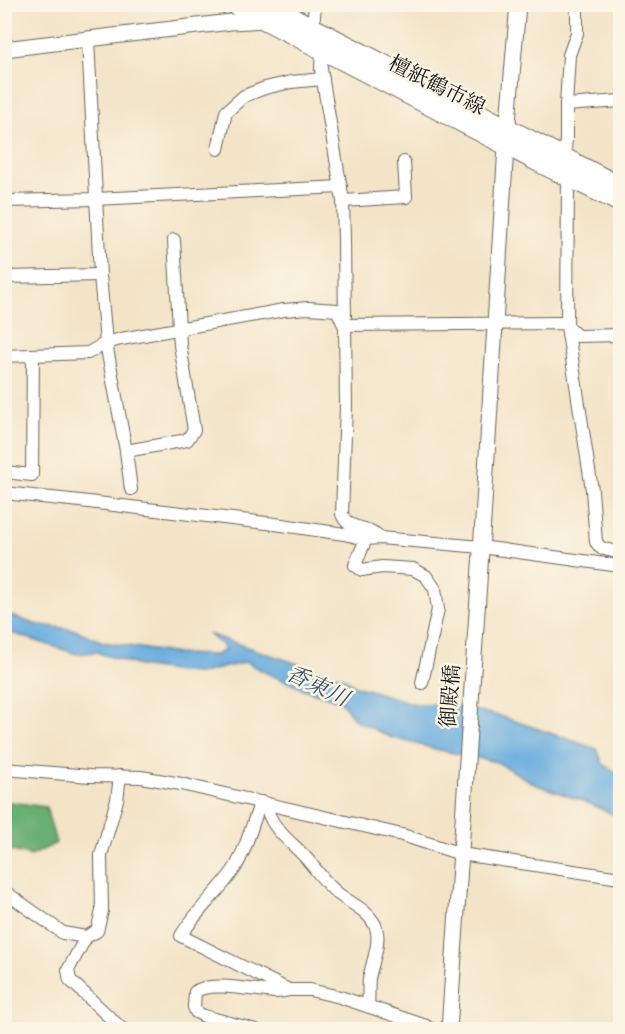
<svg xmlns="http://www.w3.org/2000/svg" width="625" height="1034" font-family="'IM FELL English','Noto Serif JP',serif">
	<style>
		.forest { fill: #69ae73; stroke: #426548; stroke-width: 1.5 }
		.water { fill: #6baddf; stroke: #44647e; stroke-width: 1.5 }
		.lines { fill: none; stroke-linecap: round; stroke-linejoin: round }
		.minor-tunnel { stroke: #c8bca6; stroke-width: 12; stroke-dasharray: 12 6; stroke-linecap: butt }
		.minor-casing { stroke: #676258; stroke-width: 14 }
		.tertiary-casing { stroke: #676258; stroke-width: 17 }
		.secondary-casing { stroke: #676258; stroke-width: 20 }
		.minor { stroke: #fff; stroke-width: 12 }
		.tertiary { stroke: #fff; stroke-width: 15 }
		.secondary { stroke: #fff; stroke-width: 18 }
		.labels { text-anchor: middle; stroke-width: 5; stroke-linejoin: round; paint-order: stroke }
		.street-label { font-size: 21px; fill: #1c1c1c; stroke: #fcf5e5 }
		.water-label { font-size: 22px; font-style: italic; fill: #3c566a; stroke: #fcf5e5 }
	</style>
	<rect width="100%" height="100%" fill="#fcf5e5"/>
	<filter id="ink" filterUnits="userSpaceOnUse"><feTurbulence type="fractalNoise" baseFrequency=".0167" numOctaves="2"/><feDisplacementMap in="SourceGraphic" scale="12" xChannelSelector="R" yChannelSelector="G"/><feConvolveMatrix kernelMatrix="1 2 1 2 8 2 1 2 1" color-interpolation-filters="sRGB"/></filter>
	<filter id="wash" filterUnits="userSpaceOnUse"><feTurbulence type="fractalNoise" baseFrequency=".008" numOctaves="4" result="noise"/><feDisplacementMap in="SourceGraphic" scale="24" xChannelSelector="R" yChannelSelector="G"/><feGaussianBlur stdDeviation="1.35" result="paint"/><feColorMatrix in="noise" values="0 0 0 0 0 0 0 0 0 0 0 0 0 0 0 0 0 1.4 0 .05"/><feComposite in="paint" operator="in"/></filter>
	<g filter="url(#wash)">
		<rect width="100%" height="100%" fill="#f3e4c8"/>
		<polygon class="forest" points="5,801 46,807 56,843 31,856 5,849"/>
		<polygon class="water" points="4,613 34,624 76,630 103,642 177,654 216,655 226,649 208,634 307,667 343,677 356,686 415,704 445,704 500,716 597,749 603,764 619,775 620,786 620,817 583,801 537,785 497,762 439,750 390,737 355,720 342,702 301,688 267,673 246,662 202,673 179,672 139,666 96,652 77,654 5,631"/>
	</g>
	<g filter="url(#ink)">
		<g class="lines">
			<polyline class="minor-tunnel" points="426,1026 438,1030"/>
			<defs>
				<g id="minor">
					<polyline points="313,28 315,4"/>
					<polyline points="88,40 100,275 106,343 126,451 131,489"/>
					<path d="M322,51L321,69L343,201L344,239L346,406L342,514C348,532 369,524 380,538"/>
					<polyline points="566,105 620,101"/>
					<polyline points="218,149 226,112 244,96 265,88 291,82 323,79"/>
					<polyline points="564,158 566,140 566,105 569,55 577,33 577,4"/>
					<polyline points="568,177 567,326 592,490 596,542 601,548 620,553"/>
					<polyline points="4,201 95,199 341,187"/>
					<polyline points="343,201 406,197 404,162"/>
					<polyline points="4,277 100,275"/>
					<polyline points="4,356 88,353 106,343 121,339 284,310 308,308 337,310 344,325 564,323 577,336 620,335"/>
					<polyline points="126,451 187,440 194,430 180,345 174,240"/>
					<polyline points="4,472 32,475 33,355"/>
					<polyline points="4,493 80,501 275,524 344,534 366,539 380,538 481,547 620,566"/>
					<polyline points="366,539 355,565 362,570 382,567 413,569 426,576 435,589 438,609 422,683"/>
					<polyline points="4,769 90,776 141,777 181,784 402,835 461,854 620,878"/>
					<polyline points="120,776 117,800 101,855 102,911 97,931 86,937 68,970 70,980 123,1030"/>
					<path d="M261,802C252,823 245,854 233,871C217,894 195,912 181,936L289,990H310L340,997L426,1026"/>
					<path d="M266,803C269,828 291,841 306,858C316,869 325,883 336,892C349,903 367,909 375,925C382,941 372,962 369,979C368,988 369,997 368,1006"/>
					<polyline points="8,894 63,933 86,937"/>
					<path d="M256,1030L204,1016L196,1012L194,1007L195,992C209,980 256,991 275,992C280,992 285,991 289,990"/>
				</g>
				<g id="tertiary">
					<polyline points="4,49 231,22 265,20"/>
					<polyline points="449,1030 481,552 506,146 518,4"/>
				</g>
				<g id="secondary">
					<polyline points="233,4 543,165 620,203"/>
					<polyline points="268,4 620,186"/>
				</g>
			</defs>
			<use href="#minor" class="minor-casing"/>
			<use href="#tertiary" class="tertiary-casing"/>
			<use href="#secondary" class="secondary-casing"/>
			<use href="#minor" class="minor"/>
			<use href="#tertiary" class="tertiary"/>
			<use href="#secondary" class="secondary"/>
		</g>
	</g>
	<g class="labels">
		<g class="street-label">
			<text transform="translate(437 85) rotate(27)" y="7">檀紙鶴市線</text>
			<text transform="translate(450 696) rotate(-86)" y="7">御殿橋</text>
		</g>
		<g class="water-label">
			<text transform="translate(318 685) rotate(25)" y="8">香東川</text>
		</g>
	</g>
	<rect width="625" height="1034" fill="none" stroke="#fcf5e5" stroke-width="24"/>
</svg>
